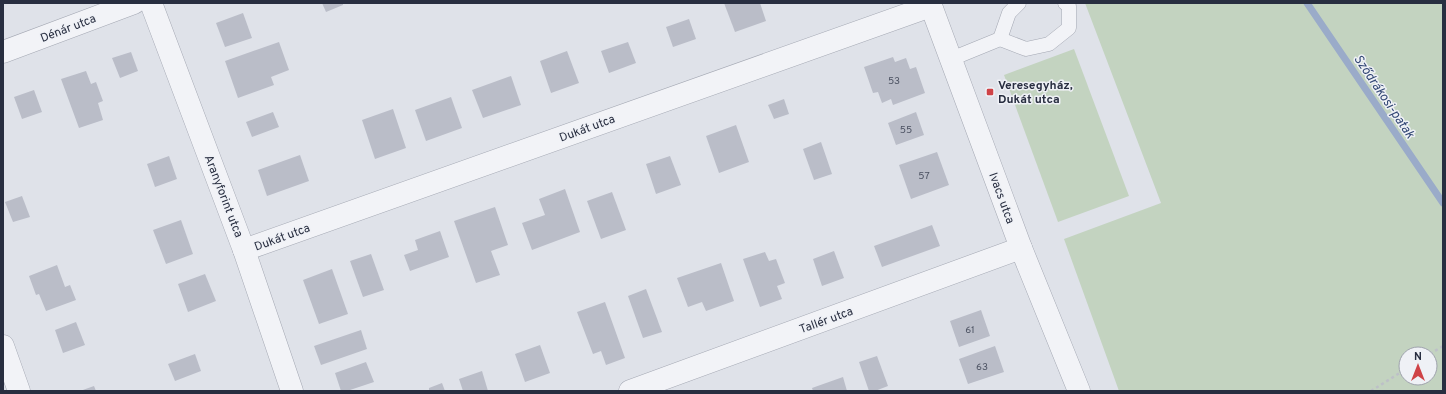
<svg xmlns="http://www.w3.org/2000/svg" width="1446" height="394" font-family="Overpass,sans-serif">
	<style>
		.green { fill: #c3d3c0; fill-rule: evenodd }
		.lines { fill: none; stroke-linecap: round; stroke-linejoin: round }
		.stream { stroke: #9aabc9; stroke-width: 7 }
		.building { fill: #babdc8 }
		.service-casing { stroke: #a4a8b3; stroke-width: 15 }
		.minor-casing { stroke: #a4a8b3; stroke-width: 23 }
		.path { stroke: #bdc0c7; stroke-width: 2.5; stroke-dasharray: 3 3; stroke-linecap: butt }
		.service { stroke: #f2f3f7; stroke-width: 14 }
		.minor { stroke: #f2f3f7; stroke-width: 22 }
		.poi-dot { fill: #cf4347; stroke: #eff1f6; stroke-width: 1.5 }
		.labels { text-anchor: middle; stroke-width: 3; stroke-linejoin: round; paint-order: stroke }
		.number-label { font-size: 10px; fill: #4c5262 }
		.street-label { font-size: 12px; fill: #282e40; stroke: #eff1f6 }
		.poi-label { font-size: 12px; font-weight: bold; fill: #282e40; stroke: #eff1f6; text-anchor: start }
		.water-label { font-size: 13px; font-style: italic; fill: #324774; stroke: #eff1f6 }
	</style>
	<rect width="100%" height="100%" fill="#dfe2e9"/>
	<g class="green">
		<path d="M1085,3H1443V391H1119L1064,239L1161,203ZM1406,354H1430V378H1406Z"/>
		<polygon points="1074,49 1129,196 1058,222 1004,75"/>
	</g>
	<g class="lines">
		<polyline class="stream" points="1307,3 1443,203"/>
	</g>
	<g class="building">
		<polygon points="322,3 343,3 343,5 326,12"/>
		<polygon points="724,3 760,3 766,21 735,32"/>
		<polygon points="243,13 252,38 225,47 216,23"/>
		<polygon points="689,19 696,39 673,47 666,27"/>
		<polygon points="279,42 289,70 271,77 274,85 238,98 225,61"/>
		<polygon points="628,42 636,63 609,73 601,51"/>
		<polygon points="567,51 579,83 551,93 540,61"/>
		<polygon points="131,52 138,71 120,78 112,58"/>
		<polygon points="893,57 895,62 906,58 910,69 916,67 925,93 893,105 891,99 882,103 878,92 873,93 864,67"/>
		<polygon points="86,71 91,84 96,82 103,101 98,103 103,120 79,128 61,79"/>
		<polygon points="511,76 521,105 483,118 472,90"/>
		<polygon points="34,90 42,112 22,119 14,97"/>
		<polygon points="451,97 462,128 426,141 415,110"/>
		<polygon points="784,99 789,114 774,119 768,105"/>
		<polygon points="393,109 406,148 375,159 362,120"/>
		<polygon points="273,112 279,127 252,137 246,122"/>
		<polygon points="916,112 924,135 896,145 888,123"/>
		<polygon points="736,125 749,162 719,173 706,136"/>
		<polygon points="821,142 832,174 814,180 803,149"/>
		<polygon points="937,152 949,185 911,199 899,165"/>
		<polygon points="300,155 309,181 267,196 258,170"/>
		<polygon points="169,156 177,179 155,187 147,164"/>
		<polygon points="670,156 681,185 656,194 646,164"/>
		<polygon points="565,189 580,232 532,250 522,223 545,215 539,199"/>
		<polygon points="612,192 626,230 601,239 587,201"/>
		<polygon points="22,196 30,217 13,222 5,202"/>
		<polygon points="495,207 508,245 491,251 500,275 476,283 454,221"/>
		<polygon points="181,220 193,254 166,264 153,230"/>
		<polygon points="932,225 940,246 882,267 874,246"/>
		<polygon points="440,231 449,257 410,271 404,255 418,250 415,240"/>
		<polygon points="834,251 844,278 822,286 813,259"/>
		<polygon points="765,252 769,261 776,259 785,283 777,286 782,299 760,307 743,259"/>
		<polygon points="371,254 384,290 363,297 350,261"/>
		<polygon points="721,263 734,301 706,311 702,302 688,307 677,278"/>
		<polygon points="57,265 65,287 70,285 76,300 46,311 39,294 36,295 29,276"/>
		<polygon points="332,269 348,314 319,324 303,280"/>
		<polygon points="205,274 216,301 188,312 178,284"/>
		<polygon points="646,289 662,332 643,338 628,296"/>
		<polygon points="605,302 625,358 606,365 601,351 593,354 577,312"/>
		<polygon points="981,310 990,336 959,347 950,321"/>
		<polygon points="76,322 85,345 63,353 55,330"/>
		<polygon points="361,330 367,349 321,365 314,346"/>
		<polygon points="540,345 550,373 525,382 515,354"/>
		<polygon points="995,346 1004,372 968,384 959,359"/>
		<polygon points="195,354 201,371 175,381 168,364"/>
		<polygon points="877,356 888,386 875,391 869,391 859,362"/>
		<polygon points="366,362 374,382 347,391 341,391 335,373"/>
		<polygon points="482,371 488,391 463,391 459,379"/>
		<polygon points="843,377 847,391 813,391 812,388"/>
		<polygon points="442,383 445,391 429,391 429,388"/>
		<polygon points="94,386 96,391 80,391"/>
	</g>
	<g class="lines">
		<defs>
			<g id="service">
				<polyline points="1000,39 1009,13 1019,3"/>
				<polyline points="951,59 1000,39 1026,49 1049,44 1069,28 1069,6 1065,3"/>
			</g>
			<g id="minor">
				<polyline points="151,3 244,250 292,391"/>
				<polyline points="930,3 1021,248 1079,391"/>
				<polyline points="3,52 134,3"/>
				<polyline points="244,250 931,6"/>
				<polyline points="3,346 19,391"/>
				<polyline points="630,391 1021,248"/>
			</g>
		</defs>
		<use href="#service" class="service-casing"/>
		<use href="#minor" class="minor-casing"/>
		<g class="path">
			<polyline points="1430,354 1443,346"/>
			<polyline points="1371,391 1406,369"/>
		</g>
		<use href="#service" class="service"/>
		<use href="#minor" class="minor"/>
	</g>
	<rect class="poi-dot" x="986" y="88" width="8" height="8" rx="2"/>
	<g class="labels">
		<g class="number-label">
			<text x="894" y="84">53</text>
			<text x="906" y="133">55</text>
			<text x="924" y="179">57</text>
			<text x="970" y="333">61</text>
			<text x="982" y="370">63</text>
		</g>
		<g class="street-label">
			<text transform="translate(68 28) rotate(-21)" y="4">Dénár utca</text>
			<text transform="translate(587 128) rotate(-20)" y="4">Dukát utca</text>
			<text transform="translate(224 196) rotate(69)" y="4">Aranyforint utca</text>
			<text transform="translate(1002 198) rotate(70)" y="4">Ivacs utca</text>
			<text transform="translate(282 237) rotate(-20)" y="4">Dukát utca</text>
			<text transform="translate(826 320) rotate(-20)" y="4">Tallér utca</text>
		</g>
		<g class="poi-label">
			<text x="998" y="89">Veresegyház,<tspan x="998" dy="14">Dukát utca</tspan></text>
		</g>
		<g class="water-label">
			<text transform="translate(1385 96) rotate(56)" y="5">Sződrákosi-patak</text>
		</g>
	</g>
	<rect width="1446" height="394" fill="none" stroke="#282e40" stroke-width="8"/>
	<g transform="translate(1418 366)"><circle r="19" fill="#eff1f6" stroke="#9fa3ad"/>
	<path d="M0-3L7 15L0 10L-7 15Z" fill="#cf4347"/>
	<text y="-6" font-size="11" font-weight="bold" text-anchor="middle" fill="#282e40">N</text>
	</g>
</svg>
